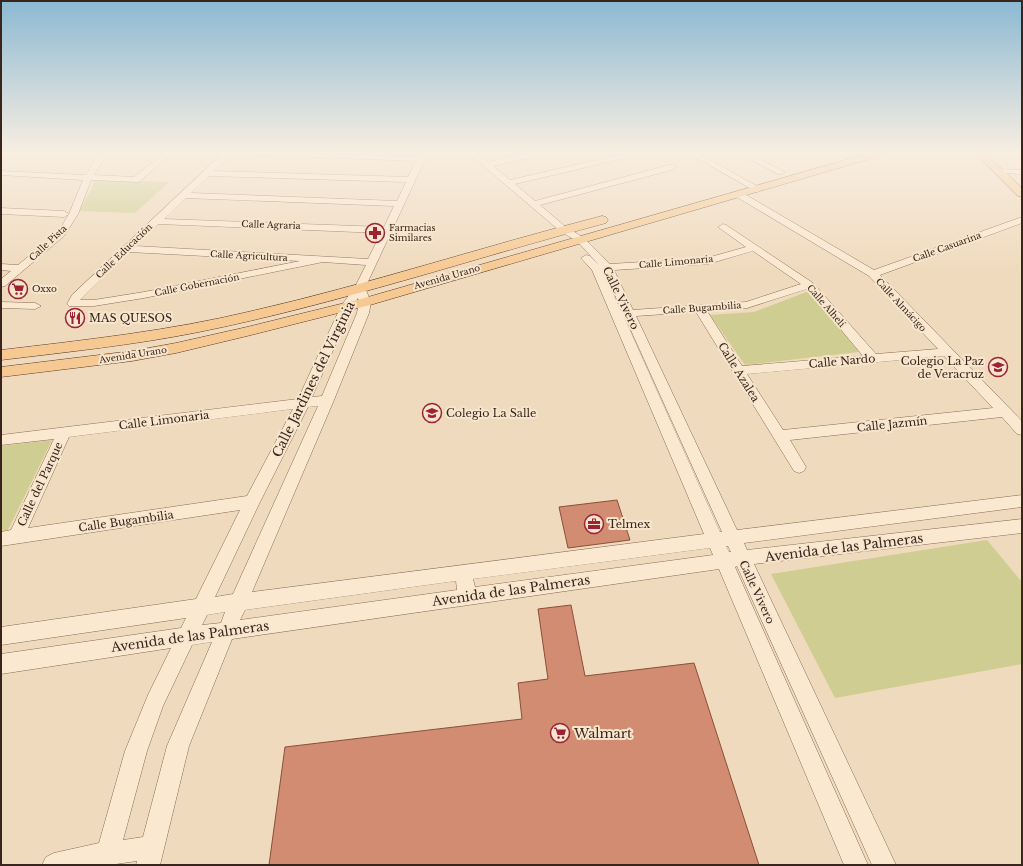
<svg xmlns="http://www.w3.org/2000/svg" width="1023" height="866" font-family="'Libre Baskerville',serif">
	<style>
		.green { fill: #cfcd91 }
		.building { fill: #d18c71; stroke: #8a4f3a }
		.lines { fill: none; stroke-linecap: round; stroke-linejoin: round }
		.minor-casing { stroke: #896a55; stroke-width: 1 }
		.major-casing { stroke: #56392a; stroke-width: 1 }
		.minor { fill: #fbe8d1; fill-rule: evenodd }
		.major { fill: #f7c992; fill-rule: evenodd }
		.labels { text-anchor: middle; stroke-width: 4; stroke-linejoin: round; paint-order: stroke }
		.far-street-label { font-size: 9px; fill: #38251b; stroke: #f7e5cd }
		.far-poi-label { font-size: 9px; fill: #38251b; stroke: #f7e5cd; text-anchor: start }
		.street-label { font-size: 11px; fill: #38251b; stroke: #f7e5cd }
		.poi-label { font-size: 11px; fill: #38251b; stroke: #f7e5cd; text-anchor: start }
		.near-street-label { font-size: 13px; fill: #38251b; stroke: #f7e5cd }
		.near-poi-label { font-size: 13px; fill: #38251b; stroke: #f7e5cd; text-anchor: start }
	</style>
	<rect width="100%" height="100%" fill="#f0dabd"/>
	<g class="green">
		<polygon points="95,179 169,182 135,213 79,211 90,192"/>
		<polygon points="809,291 859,352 745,365 710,315 754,312"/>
		<polygon points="52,440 8,530 1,531 1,446"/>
		<polygon points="987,540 1022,582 1022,664 835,698 771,574"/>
	</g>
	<g class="building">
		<polygon points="617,500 630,540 568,548 559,507"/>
		<polygon points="571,605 585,676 694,663 759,865 269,865 285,747 522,719 518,683 548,679 538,609"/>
	</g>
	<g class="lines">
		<defs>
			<g id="minor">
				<polygon points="101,151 109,151 94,175 134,177 167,151 175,151 139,182 91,180 78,214 64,236 5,286 1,287 1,279 11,271 1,270 1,264 18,265 58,232 69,214 83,180 1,175 1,171 86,175"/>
				<path d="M225,151L418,157L421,151H429L365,288L371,302L369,313L334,400L252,592L704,534L592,270L581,258L586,255L590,256L599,265L577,241L561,232L466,151H474L488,162L539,151H552L551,153L493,166L510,180L636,151H648L647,153L515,184L535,201L669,165H675V169L540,205L567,228L583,237L610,264L707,258L746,247L718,227L723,224L726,225L813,283L876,354L938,349L869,276L735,196L734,194L735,192H741L874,270L1022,217V223L880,275L1022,421V435L1017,434L1002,417L790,440L806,467L804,471L799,473L794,471L696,312L636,316L737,530L1022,495V507L744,543L747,550L1022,519V533L754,564L896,865H872L737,566L735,567L868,865H844L719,569L232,639L189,746L160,865H136L137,861L116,864V865H42L46,857L54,853L99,843L125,751L148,695L171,648L1,674V654L181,628L186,618L1,645V627L196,599L240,510L1,546V532L11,530L54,439L1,445V435L298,399L341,306L355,287L366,265L323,262L144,298L94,306H69L67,304L72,295ZM231,154L416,161L408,177L214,171ZM209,176L406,182L397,201L191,193ZM186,198L394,206L384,227L164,219ZM158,224L381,233L368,259L135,246ZM753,251L801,284L746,302L633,310L614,270L708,264ZM129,252L300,261L144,292L94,300H80ZM603,271H604L622,311H621ZM807,289L863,356L742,366L707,311L747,308ZM358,298L359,302L357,313L322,396L312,397L353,306ZM624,317H625L722,532H720ZM944,356L993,408L783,430L747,374ZM318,406L233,594L215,597L260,502L308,407ZM293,409L247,496L28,528L69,437ZM726,546H728L731,552H729ZM710,548L713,555L475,587L473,579ZM456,581L457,590L240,620L245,610ZM225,612L221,623L202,625L207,615ZM212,642L167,746L143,837L123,840L147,751L163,706L192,645Z"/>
				<polygon points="685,151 694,151 762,189 758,192 755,191"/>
				<polygon points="734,151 743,151 785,172 781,174 778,174"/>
				<polygon points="996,169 1022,170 1022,174 999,173 996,173"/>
				<polygon points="1,208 64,211 69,214 64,217 1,214"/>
				<polygon points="1,302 35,303 41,306 35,309 1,308"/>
			</g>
			<g id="major">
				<polygon points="877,151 892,151 890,153 370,305 247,336 176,353 132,361 1,377 1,367 132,351 176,343 247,327 361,299"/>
				<polygon points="973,151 983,151 1022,188 1022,197 1018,196"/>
				<path d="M602,216L606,217L608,220L606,223C471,259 337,304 199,332C134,345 67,352 1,360V350C85,340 169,331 252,311C370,284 485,246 602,216Z"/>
			</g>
		</defs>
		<use href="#minor" class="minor-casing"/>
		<use href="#major" class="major-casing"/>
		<use href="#minor" class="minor"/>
		<use href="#major" class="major"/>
	</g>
	<linearGradient id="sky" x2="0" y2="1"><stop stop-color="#8bb9d3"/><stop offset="0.56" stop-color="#f8eee1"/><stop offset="1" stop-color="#f8eee1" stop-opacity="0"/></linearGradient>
	<rect width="1023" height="272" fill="url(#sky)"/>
	<defs>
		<symbol id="pharmacy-ring" viewBox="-11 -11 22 22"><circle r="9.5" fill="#f7e5cd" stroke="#9c2234" stroke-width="1.5"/><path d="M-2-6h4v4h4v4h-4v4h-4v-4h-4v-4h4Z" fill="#9c2234"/></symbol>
		<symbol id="supermarket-ring" viewBox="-11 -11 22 22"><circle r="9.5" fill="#f7e5cd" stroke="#9c2234" stroke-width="1.5"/><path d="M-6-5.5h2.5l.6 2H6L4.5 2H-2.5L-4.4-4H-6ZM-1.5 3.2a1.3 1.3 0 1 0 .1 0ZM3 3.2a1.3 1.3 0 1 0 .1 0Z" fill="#9c2234"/></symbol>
		<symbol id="restaurant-ring" viewBox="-11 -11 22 22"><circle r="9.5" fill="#f7e5cd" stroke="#9c2234" stroke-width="1.5"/><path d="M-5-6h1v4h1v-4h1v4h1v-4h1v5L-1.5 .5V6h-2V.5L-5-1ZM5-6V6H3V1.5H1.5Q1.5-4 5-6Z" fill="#9c2234"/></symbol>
		<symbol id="school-ring" viewBox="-11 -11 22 22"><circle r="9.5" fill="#f7e5cd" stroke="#9c2234" stroke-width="1.5"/><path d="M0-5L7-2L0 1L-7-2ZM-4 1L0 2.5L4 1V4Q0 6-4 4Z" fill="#9c2234"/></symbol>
		<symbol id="university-ring" viewBox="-11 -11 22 22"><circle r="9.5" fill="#f7e5cd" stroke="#9c2234" stroke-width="1.5"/><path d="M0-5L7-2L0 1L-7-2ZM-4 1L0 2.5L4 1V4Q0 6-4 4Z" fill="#9c2234"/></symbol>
		<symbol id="office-ring" viewBox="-11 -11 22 22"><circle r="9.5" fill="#f7e5cd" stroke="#9c2234" stroke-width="1.5"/><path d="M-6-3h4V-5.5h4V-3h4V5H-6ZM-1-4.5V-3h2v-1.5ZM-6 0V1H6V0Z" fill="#9c2234"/></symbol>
	</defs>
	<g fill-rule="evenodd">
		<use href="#pharmacy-ring" x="364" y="222" width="22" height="22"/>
		<use href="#supermarket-ring" x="7" y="278" width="22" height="22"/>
		<use href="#restaurant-ring" x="64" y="307" width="22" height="22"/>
		<use href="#school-ring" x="987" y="356" width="22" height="22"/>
		<use href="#university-ring" x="421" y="402" width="22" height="22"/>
		<use href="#office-ring" x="583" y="513" width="22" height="22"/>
		<use href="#supermarket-ring" x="549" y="722" width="22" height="22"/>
	</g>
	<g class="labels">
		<g class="far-street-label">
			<text transform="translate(271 225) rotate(2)" y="3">Calle Agraria</text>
			<text transform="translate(48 243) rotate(-43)" y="3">Calle Pista</text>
			<text transform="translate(947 247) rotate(-20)" y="3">Calle Casuarina</text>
			<text transform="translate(124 251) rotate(-44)" y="3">Calle Educación</text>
			<text transform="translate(249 256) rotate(3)" y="3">Calle Agricultura</text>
			<text transform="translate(676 262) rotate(-5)" y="3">Calle Limonaria</text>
			<text transform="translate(447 277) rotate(-16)" y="3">Avenida Urano</text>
			<text transform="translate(197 285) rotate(-11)" y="3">Calle Gobernación</text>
			<text transform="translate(901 305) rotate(47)" y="3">Calle Almácigo</text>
			<text transform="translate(826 306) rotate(49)" y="3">Calle Alhelí</text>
			<text transform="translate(702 308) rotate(-4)" y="3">Calle Bugambilia</text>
			<text transform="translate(133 355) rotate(-9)" y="3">Avenida Urano</text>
		</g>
		<g class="far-poi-label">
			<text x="389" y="231">Farmacias<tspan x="389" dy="10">Similares</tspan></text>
			<text x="32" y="292">Oxxo</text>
		</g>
		<g class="street-label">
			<text transform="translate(621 298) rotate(64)" y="4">Calle Vivero</text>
			<text transform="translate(842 361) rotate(-5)" y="4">Calle Nardo</text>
			<text transform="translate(739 372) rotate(58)" y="4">Calle Azalea</text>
			<text transform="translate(164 420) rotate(-7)" y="4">Calle Limonaria</text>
			<text transform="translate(892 424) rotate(-6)" y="4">Calle Jazmín</text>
			<text transform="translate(40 484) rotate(-65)" y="4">Calle del Parque</text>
			<text transform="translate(126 521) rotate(-8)" y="4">Calle Bugambilia</text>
			<text transform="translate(757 592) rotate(65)" y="4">Calle Vivero</text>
		</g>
		<g class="poi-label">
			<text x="89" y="322">MAS QUESOS</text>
			<text x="984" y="365" text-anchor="end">Colegio La Paz<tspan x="984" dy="13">de Veracruz</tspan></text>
			<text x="446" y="417">Colegio La Salle</text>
			<text x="608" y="528">Telmex</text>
		</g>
		<g class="near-street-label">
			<text transform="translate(313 379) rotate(-64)" y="5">Calle Jardines del Virginia</text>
			<text transform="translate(844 547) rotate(-7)" y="5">Avenida de las Palmeras</text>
			<text transform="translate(511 590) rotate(-8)" y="5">Avenida de las Palmeras</text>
			<text transform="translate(190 636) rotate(-8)" y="5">Avenida de las Palmeras</text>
		</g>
		<g class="near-poi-label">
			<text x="574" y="738">Walmart</text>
		</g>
	</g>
	<rect width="1023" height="866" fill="none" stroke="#38251b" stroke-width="4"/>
</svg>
